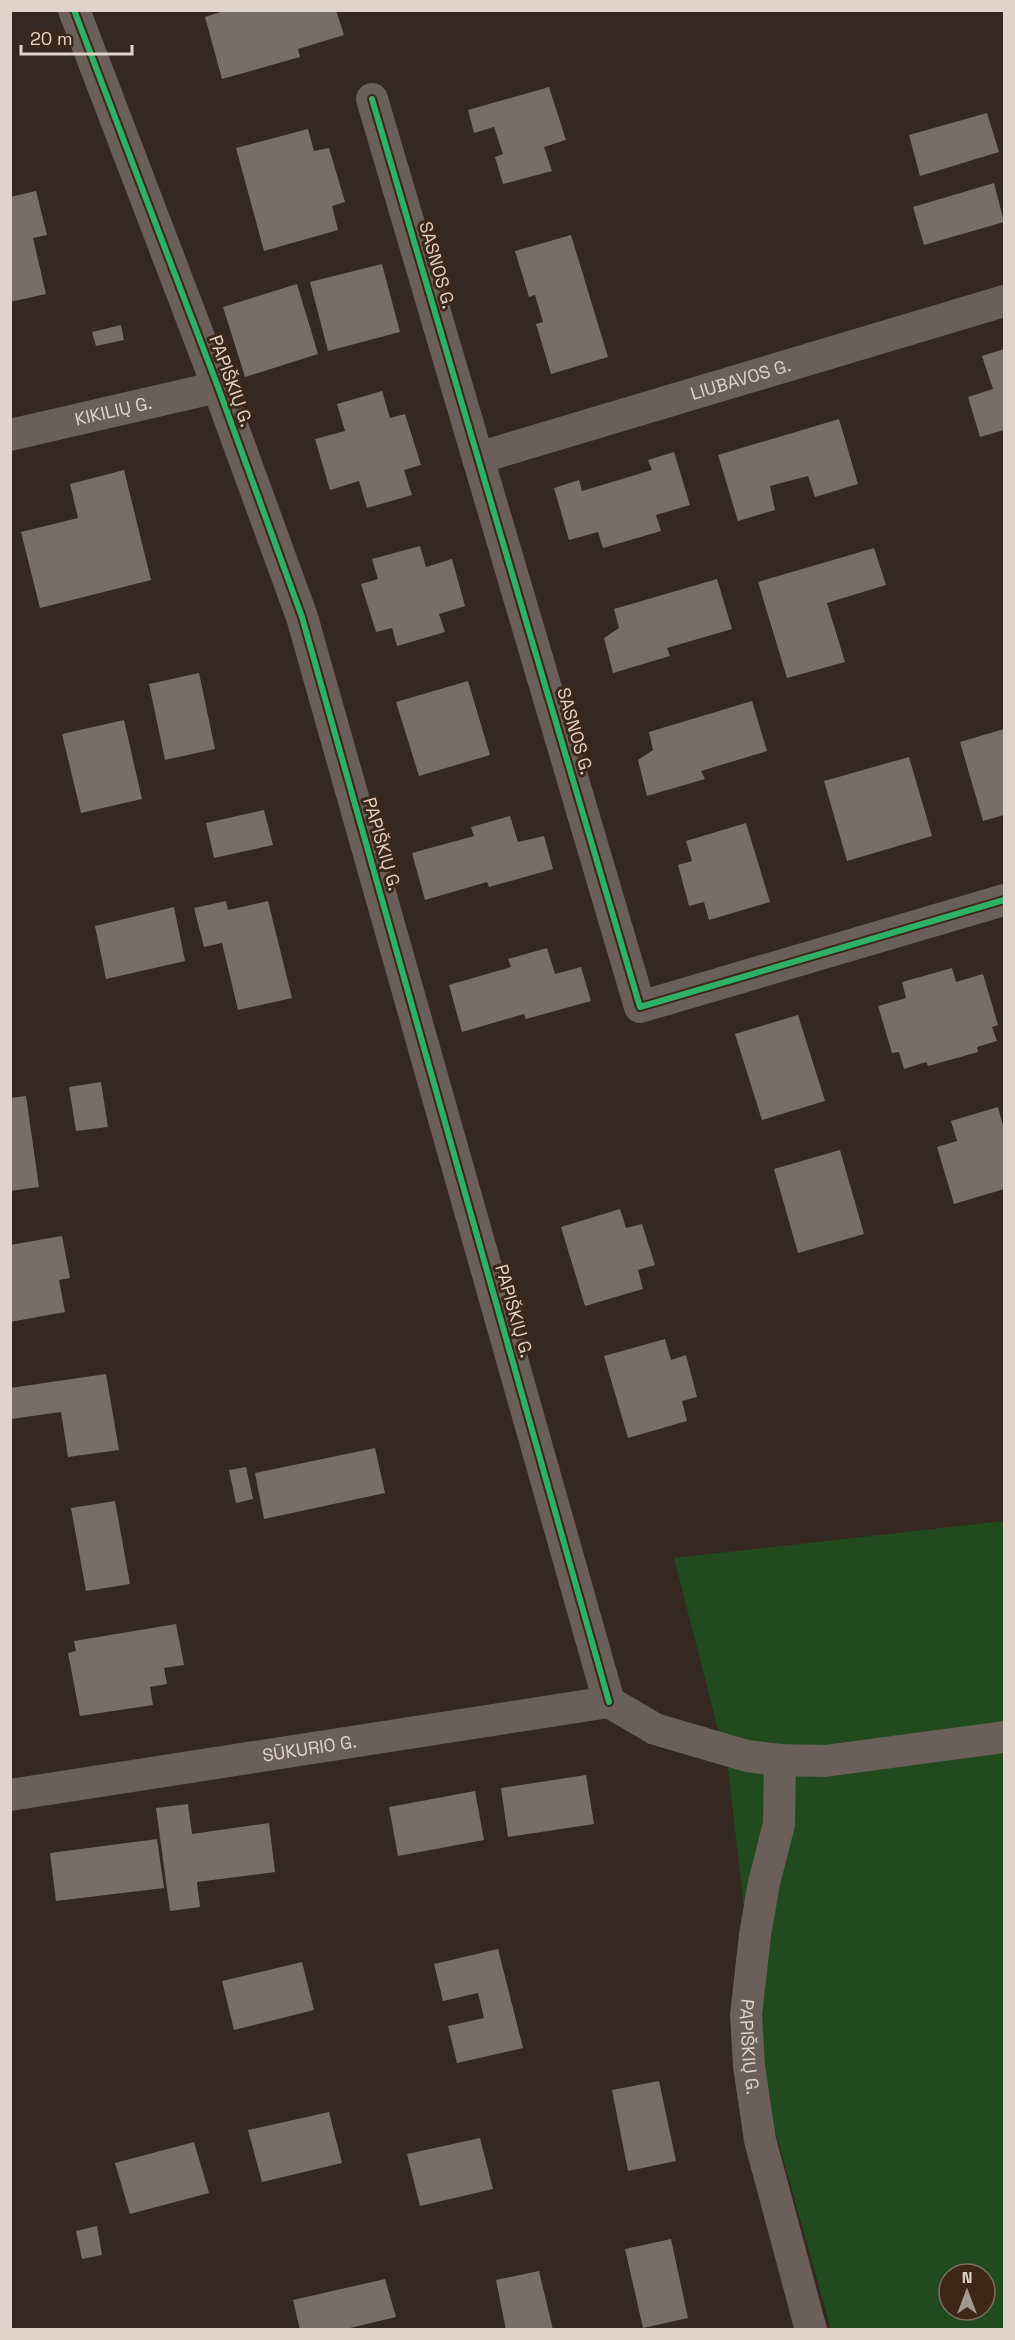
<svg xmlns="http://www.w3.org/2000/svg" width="1015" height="2340" font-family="'Space Grotesk',sans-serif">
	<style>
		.green { fill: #214b1e; fill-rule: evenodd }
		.building { fill: #786e66 }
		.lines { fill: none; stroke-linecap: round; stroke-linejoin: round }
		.minor { stroke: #6a5f59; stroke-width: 32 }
		.cycleway-casing { stroke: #3c2718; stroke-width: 10 }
		.cycleway { stroke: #2db169; stroke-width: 6 }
		.labels { text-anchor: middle; stroke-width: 6; stroke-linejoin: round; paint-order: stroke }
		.street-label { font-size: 18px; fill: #e1d3c9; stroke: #3c2718 }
	</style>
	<rect width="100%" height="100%" fill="#342820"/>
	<path class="green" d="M1004,1521V2329H831L765,2094L728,1768L674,1558ZM949,2274H985V2310H949Z"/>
	<g class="building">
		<polygon points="227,10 336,10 344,35 298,49 300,57 222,79 205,17"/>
		<polygon points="549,87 566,140 544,147 552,171 503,184 495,157 503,154 494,127 474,133 468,110"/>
		<polygon points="987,113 999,152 920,176 909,135"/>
		<polygon points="308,129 314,151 329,148 345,202 332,206 338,230 264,251 236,148"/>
		<polygon points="994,183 1004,222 924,245 913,207"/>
		<polygon points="36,191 47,235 33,238 46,294 10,302 10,197"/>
		<polygon points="571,235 608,357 551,374 536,324 543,322 535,295 529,297 515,251"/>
		<polygon points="382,264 400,332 328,351 310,282"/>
		<polygon points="297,284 318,354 245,377 223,307"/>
		<polygon points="121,325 124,340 96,346 92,332"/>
		<polygon points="1004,349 1004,430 980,437 968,397 993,389 982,356"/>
		<polygon points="382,391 390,418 405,414 421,465 404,470 412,495 367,508 359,481 330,490 315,439 345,431 337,404"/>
		<polygon points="839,419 858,484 815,497 808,476 770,486 775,510 738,521 718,455"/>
		<polygon points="674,452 690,505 656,515 661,531 603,548 598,532 569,540 554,488 579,480 582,491 652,470 648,460"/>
		<polygon points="124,470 151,580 40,608 21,532 78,518 70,484"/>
		<polygon points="420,546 426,567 452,559 465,606 439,614 445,632 397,646 392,628 376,632 361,584 378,579 372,559"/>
		<polygon points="874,548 886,585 827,603 845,662 787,678 758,582"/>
		<polygon points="717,579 732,629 667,648 670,656 613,673 604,638 619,628 614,609"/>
		<polygon points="199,673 215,749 165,760 149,684"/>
		<polygon points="468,681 490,755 419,776 396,702"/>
		<polygon points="752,701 767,751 701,771 705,779 647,796 638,760 653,750 649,732"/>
		<polygon points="124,720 142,799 81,813 62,734"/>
		<polygon points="1004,729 1004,815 983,821 960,742"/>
		<polygon points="909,757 932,836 847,861 824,781"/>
		<polygon points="264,810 273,845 214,858 206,823"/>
		<polygon points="510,816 518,842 544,836 553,869 489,887 487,882 425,900 412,853 474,836 471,827"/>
		<polygon points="746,823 770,902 709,920 704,902 689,906 678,865 692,861 686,841"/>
		<polygon points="226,901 228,910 268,901 292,998 238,1010 222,943 204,947 194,908"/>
		<polygon points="174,907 185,961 106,979 95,926"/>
		<polygon points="547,948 555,974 581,967 591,1001 526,1019 524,1014 462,1032 449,985 511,967 508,959"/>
		<polygon points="952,968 956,982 983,974 998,1025 992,1027 997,1041 977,1047 978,1052 928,1066 926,1062 904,1069 899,1052 892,1053 878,1006 906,998 902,982"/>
		<polygon points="798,1015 825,1101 762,1120 735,1034"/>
		<polygon points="101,1082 108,1127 76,1131 69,1087"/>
		<polygon points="26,1096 39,1187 10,1191 10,1098"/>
		<polygon points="998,1107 1004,1129 1004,1189 954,1204 937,1147 957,1141 951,1121"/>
		<polygon points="840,1150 864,1234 798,1253 774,1169"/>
		<polygon points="620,1209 626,1228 642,1224 655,1265 638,1270 643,1289 585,1306 561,1227"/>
		<polygon points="62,1236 70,1278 59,1280 65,1312 10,1322 10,1245"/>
		<polygon points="665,1339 671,1360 686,1355 697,1397 682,1401 687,1421 628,1438 604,1356"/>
		<polygon points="106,1374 119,1450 68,1457 61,1412 11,1419 10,1388"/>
		<polygon points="375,1448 385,1493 264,1519 255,1473"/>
		<polygon points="246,1467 253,1499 236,1503 229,1470"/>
		<polygon points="115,1501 130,1584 86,1591 71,1508"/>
		<polygon points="176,1624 184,1665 164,1668 167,1684 150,1687 153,1705 80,1716 68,1653 76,1651 74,1641"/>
		<polygon points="586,1775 594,1824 508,1837 501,1788"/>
		<polygon points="475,1791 484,1840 398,1856 389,1807"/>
		<polygon points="188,1804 192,1834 269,1823 275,1872 197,1882 200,1907 170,1911 156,1808"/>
		<polygon points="157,1839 164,1888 56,1901 50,1853"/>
		<polygon points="498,1949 523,2048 457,2063 448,2026 484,2018 478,1993 443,2001 434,1964"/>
		<polygon points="302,1962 314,2010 234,2030 222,1981"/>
		<polygon points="659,2081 676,2161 628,2171 612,2090"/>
		<polygon points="329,2112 342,2163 262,2182 248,2130"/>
		<polygon points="480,2138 493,2189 420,2206 407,2154"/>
		<polygon points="194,2142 209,2193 130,2214 115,2163"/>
		<polygon points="97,2226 102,2255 82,2259 76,2231"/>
		<polygon points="671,2239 688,2318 643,2328 625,2249"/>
		<polygon points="539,2271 553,2330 506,2330 496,2280"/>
		<polygon points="385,2279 396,2317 350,2328 350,2330 300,2330 293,2300"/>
	</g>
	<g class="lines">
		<g class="minor">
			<polyline points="74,10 218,387 302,617 609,1702"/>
			<polyline points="372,99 640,1007 1004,900"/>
			<path id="s1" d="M10,435L218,387"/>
			<path id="s2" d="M478,458L1004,301"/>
			<polyline points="609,1702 655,1729 747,1756 780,1760 825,1761 1004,1737"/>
			<path id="s3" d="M780,1760L779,1824L764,1883L755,1935L746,2015L749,2066L760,2140L811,2330"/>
			<path id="s4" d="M10,1795L609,1702"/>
		</g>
		<defs>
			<g id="cycleway">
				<polyline points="74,10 218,387 302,617 609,1702"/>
				<polyline points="372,99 640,1007 1004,900"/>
			</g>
		</defs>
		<use href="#cycleway" class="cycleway-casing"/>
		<use href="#cycleway" class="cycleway"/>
	</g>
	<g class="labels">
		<g class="street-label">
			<text transform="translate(437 265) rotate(74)" y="6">SASNOS G.</text>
			<text dy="6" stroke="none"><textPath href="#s2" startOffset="274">LIUBAVOS G.</textPath></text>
			<text transform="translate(231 381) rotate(70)" y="6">PAPIŠKIŲ G.</text>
			<text dy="6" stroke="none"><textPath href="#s1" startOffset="106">KIKILIŲ G.</textPath></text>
			<text transform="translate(575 731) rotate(74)" y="6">SASNOS G.</text>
			<text transform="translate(382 844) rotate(74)" y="6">PAPIŠKIŲ G.</text>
			<text transform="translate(514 1311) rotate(74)" y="6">PAPIŠKIŲ G.</text>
			<text dy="6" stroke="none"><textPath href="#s4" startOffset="303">SŪKURIO G.</textPath></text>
			<text dy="6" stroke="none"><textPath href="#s3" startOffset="290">PAPIŠKIŲ G.</textPath></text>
		</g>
	</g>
	<rect width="1015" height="2340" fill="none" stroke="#e1d3c9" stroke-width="24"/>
	<g transform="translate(967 2292)"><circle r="28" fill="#3c2718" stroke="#7e6c5f" stroke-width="1.5"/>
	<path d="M0-4.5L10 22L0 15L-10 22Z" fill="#a4978e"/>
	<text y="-9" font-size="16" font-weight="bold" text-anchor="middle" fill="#e1d3c9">N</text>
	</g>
	<path d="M21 45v9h111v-9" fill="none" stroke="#e1d3c9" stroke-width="3"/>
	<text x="30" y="45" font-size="18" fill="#e1d3c9" stroke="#3c2718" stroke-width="4.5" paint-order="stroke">20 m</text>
</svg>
